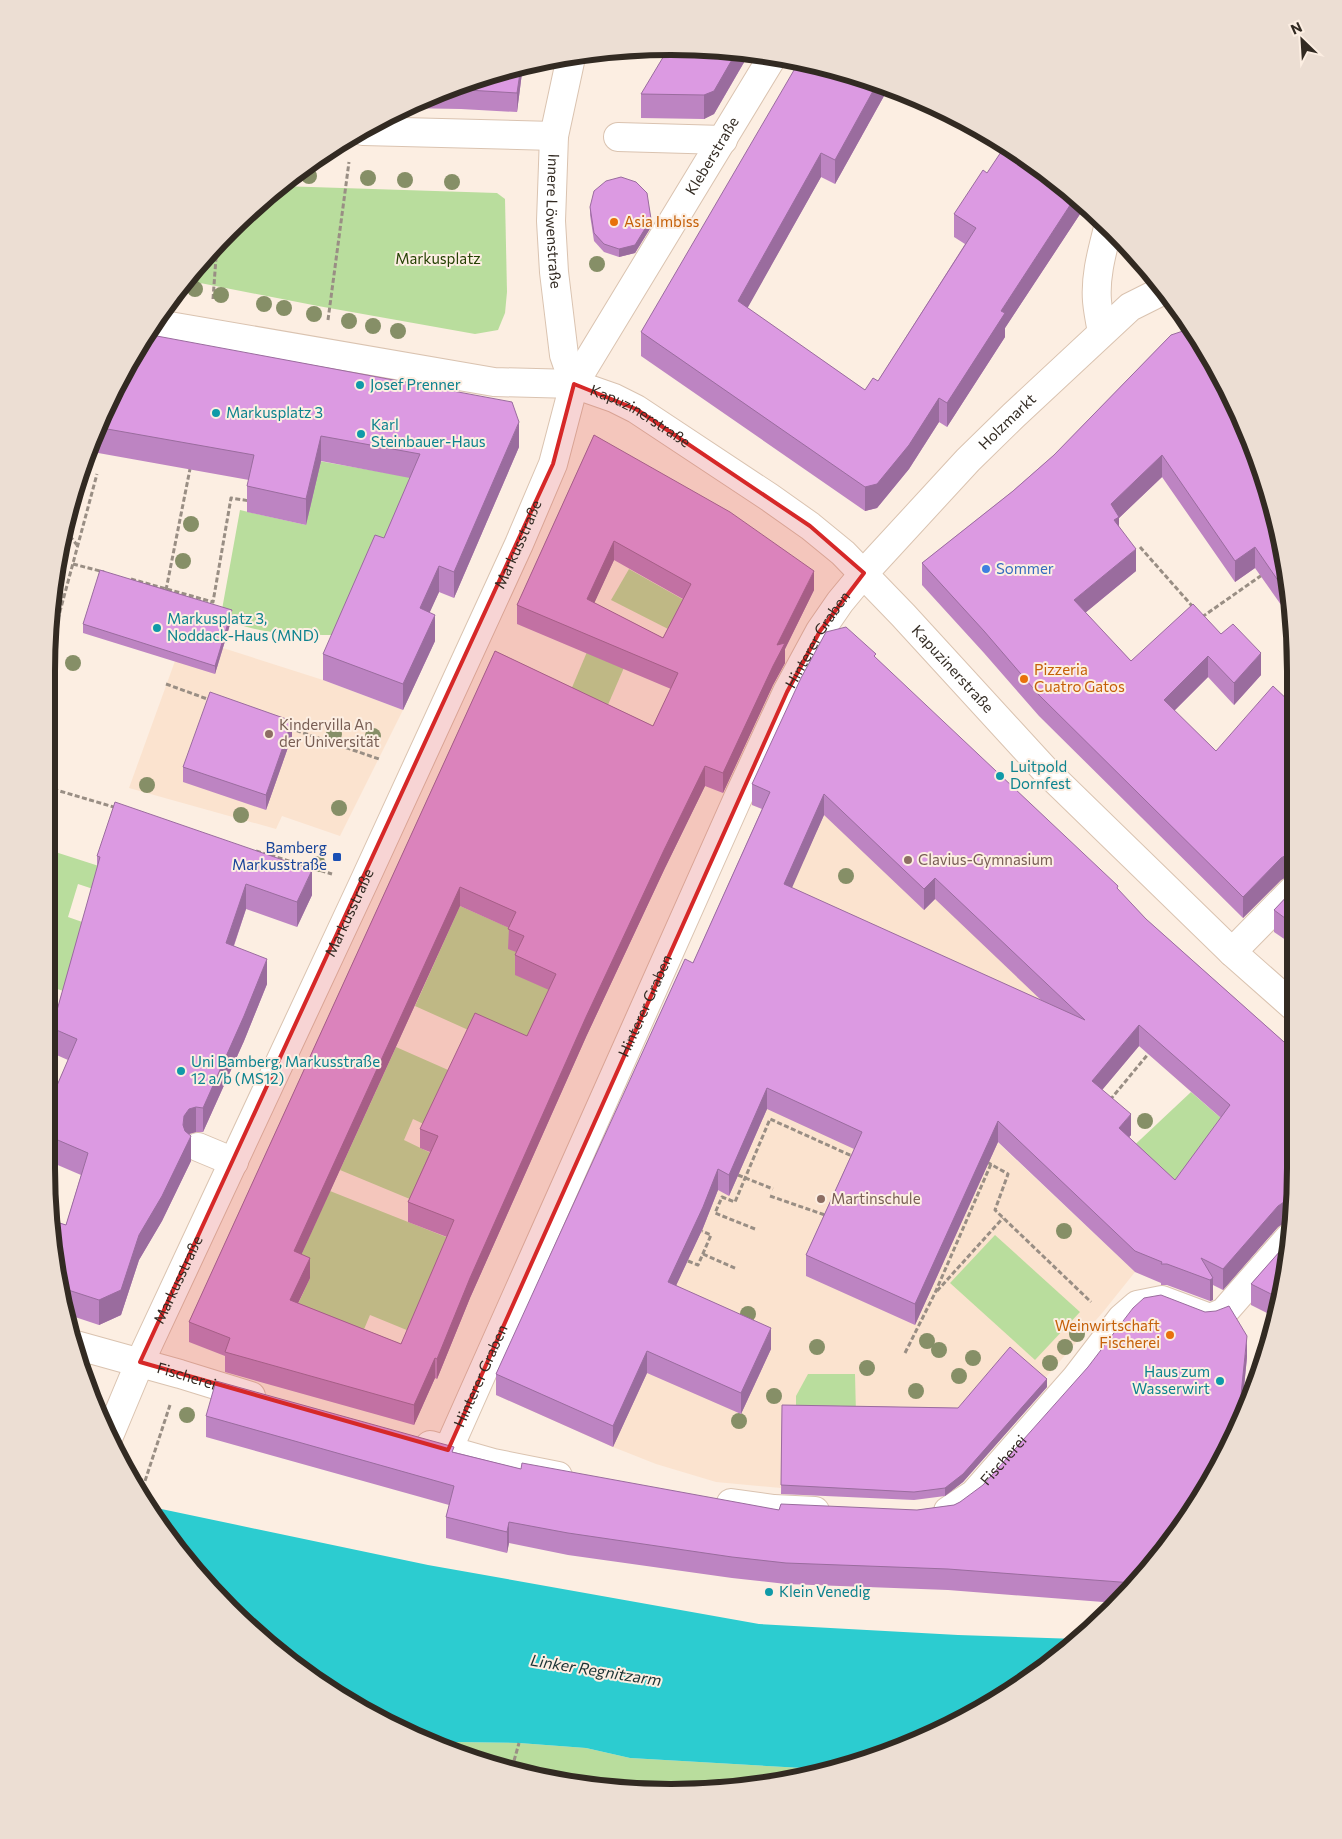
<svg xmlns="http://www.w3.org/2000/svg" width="1342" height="1839" font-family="Commissioner,sans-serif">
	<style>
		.built { fill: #fbe3cf }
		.green { fill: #b9dd9d }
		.water { fill: #2cccd0 }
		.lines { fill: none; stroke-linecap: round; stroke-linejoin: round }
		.minor-casing { stroke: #dac3b0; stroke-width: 30 }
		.path { stroke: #998e84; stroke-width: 3; stroke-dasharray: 5 2.5; stroke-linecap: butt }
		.minor { stroke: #fff; stroke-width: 28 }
		.tree { fill: #868f67 }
		.wall { fill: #bd84c2; fill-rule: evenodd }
		.shaded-wall { fill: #9a6c9e }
		.building { fill: #dc9ae2; stroke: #9a6c9e; fill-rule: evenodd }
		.marked { fill: #d62828; fill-opacity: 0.2; stroke: #d62828; stroke-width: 4; stroke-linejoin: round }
		.food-dot { fill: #e8710a; stroke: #fceee2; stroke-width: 2 }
		.culture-dot { fill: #0f9aa8; stroke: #fceee2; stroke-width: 2 }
		.shop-dot { fill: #3f7fe0; stroke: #fceee2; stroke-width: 2 }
		.education-dot { fill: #8d6e63; stroke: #fceee2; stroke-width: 2 }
		.transit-dot { fill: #1a4fb4; stroke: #fceee2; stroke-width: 2 }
		.labels { text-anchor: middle; stroke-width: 4; stroke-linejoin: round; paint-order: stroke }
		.street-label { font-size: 15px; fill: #322a22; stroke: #fceee2 }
		.food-label { font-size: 15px; fill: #c56008; stroke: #fceee2; text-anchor: start }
		.park-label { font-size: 15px; fill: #254103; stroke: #fceee2 }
		.culture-label { font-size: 15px; fill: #0d838f; stroke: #fceee2; text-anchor: start }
		.shop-label { font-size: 15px; fill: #366cbe; stroke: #fceee2; text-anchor: start }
		.education-label { font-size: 15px; fill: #785e54; stroke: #fceee2; text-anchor: start }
		.transit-label { font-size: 15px; fill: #164399; stroke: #fceee2; text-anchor: end }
		.water-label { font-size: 16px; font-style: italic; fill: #1b3334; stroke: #fceee2 }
		.rim { fill: none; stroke: #322a22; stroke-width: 6 }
	</style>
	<rect width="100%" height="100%" fill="#fceee2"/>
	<g class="built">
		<polygon points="223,648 323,680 403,710 340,836 282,816 276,829 129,788 175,661"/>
		<polygon points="801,693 1118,907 995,1140 1135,1272 1103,1312 964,1471 781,1488 716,1482 656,1464 613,1447 496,1395 685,980 770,812 747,803"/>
	</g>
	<g class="green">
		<polygon points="280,186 497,193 505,199 507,292 505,313 498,330 475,334 318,306 185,280 201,259"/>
		<path d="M319,461L421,479L342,635C308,635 249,636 221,615L240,510L306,525Z"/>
		<polygon points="629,569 691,604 676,633 611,600"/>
		<polygon points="592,640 629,656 601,721 565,704"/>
		<polygon points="46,849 102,867 163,912 78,884 68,917 88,924 69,993 46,985"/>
		<polygon points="460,906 516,931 524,956 556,993 515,1088 475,1033 415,1006"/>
		<polygon points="396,1047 455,1073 430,1127 413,1119 404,1140 437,1156 417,1202 340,1170"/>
		<polygon points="1191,1092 1230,1126 1165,1230 1125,1154"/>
		<polygon points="330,1191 456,1241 414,1333 370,1315 357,1346 298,1304 310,1278 294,1271"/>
		<polygon points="995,1235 1080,1312 1035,1360 950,1283"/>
		<polygon points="76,1354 94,1357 85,1381"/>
		<polygon points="808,1374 855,1374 856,1415 796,1414 796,1396"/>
		<polygon points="420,1732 453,1742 519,1743 586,1748 630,1758 820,1769 752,1787 674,1790 583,1782 533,1775 415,1735"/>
	</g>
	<polygon class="water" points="147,1506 428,1565 759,1624 958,1635 1078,1639 1052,1663 910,1745 820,1769 630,1758 586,1748 519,1743 453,1742 420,1732 415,1735 395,1728 259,1638 151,1515"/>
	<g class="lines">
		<defs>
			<g id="minor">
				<path id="s1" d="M571,57L554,136L551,221L554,272L564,355L574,384"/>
				<polyline points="363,131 554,136"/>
				<polyline points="618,137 723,140"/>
				<path id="s2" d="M152,323L494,382L574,384L614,398L636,409L769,497L810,526L843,553L903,615L1046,771L1232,952L1293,1006"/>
				<path d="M1102,332C1100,322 1098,312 1097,301C1095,276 1102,252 1108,228"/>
				<polyline points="1232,952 1292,891"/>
				<polyline points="198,1147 234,1162"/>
				<path id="s3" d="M72,1344L180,1374L251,1396"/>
				<path id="s4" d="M109,1436L140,1362L363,884L519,544L553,464L574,384L773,56"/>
				<polyline points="430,1445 493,1463 558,1476"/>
				<path id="s5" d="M448,1450L737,800L787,692L820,631L840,602L864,573L968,460L1013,416L1130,307L1160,292L1167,291"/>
				<polyline points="731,1503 774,1509 815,1511"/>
				<path id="s6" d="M948,1511L974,1494L1076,1378L1122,1318L1137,1305L1162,1300L1210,1318L1224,1312L1289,1238"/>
			</g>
		</defs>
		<use href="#minor" class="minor-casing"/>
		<g class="path">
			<polyline points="213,299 217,244"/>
			<polyline points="328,320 349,162"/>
			<polyline points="65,530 77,545"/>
			<polyline points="1140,547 1193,607"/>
			<polyline points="73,564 104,572"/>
			<polyline points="131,579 213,602 231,498 250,501"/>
			<polyline points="166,590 190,469"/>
			<polyline points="1202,617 1262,575"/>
			<polyline points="48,656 97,474"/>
			<polyline points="166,684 210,700"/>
			<polyline points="289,728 379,759"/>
			<polyline points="46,787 117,808"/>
			<polyline points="256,851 332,874"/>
			<polyline points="1110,1100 1149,1053"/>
			<polyline points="987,1162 1008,1174 995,1210 1091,1302"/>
			<polyline points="738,1175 773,1189"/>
			<polyline points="770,1196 825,1215"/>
			<polyline points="755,1229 715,1213 722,1197 735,1202 770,1119 852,1156 851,1157"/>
			<polyline points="703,1254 737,1269"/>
			<polyline points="688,1261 698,1265 711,1235 702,1231"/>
			<polyline points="937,1291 1003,1218"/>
			<polyline points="905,1353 935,1293 991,1164"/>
			<polyline points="131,1476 145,1481 170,1405"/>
			<polyline points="512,1768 519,1743"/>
		</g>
		<use href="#minor" class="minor"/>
	</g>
	<g class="tree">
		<circle cx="309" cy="176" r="8"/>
		<circle cx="368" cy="178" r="8"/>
		<circle cx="405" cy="180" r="8"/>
		<circle cx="452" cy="182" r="8"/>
		<circle cx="597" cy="264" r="8"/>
		<circle cx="195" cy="289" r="8"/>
		<circle cx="221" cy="295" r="8"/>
		<circle cx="264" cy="304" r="8"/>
		<circle cx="284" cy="308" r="8"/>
		<circle cx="314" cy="314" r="8"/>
		<circle cx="349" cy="321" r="8"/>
		<circle cx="373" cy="326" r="8"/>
		<circle cx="398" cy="331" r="8"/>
		<circle cx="191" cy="524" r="8"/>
		<circle cx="183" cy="561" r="8"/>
		<circle cx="73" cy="663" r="8"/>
		<circle cx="334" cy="734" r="8"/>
		<circle cx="373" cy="736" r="8"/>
		<circle cx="147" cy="785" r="8"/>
		<circle cx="339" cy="808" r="8"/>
		<circle cx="241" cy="815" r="8"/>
		<circle cx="318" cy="864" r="8"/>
		<circle cx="846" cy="876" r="8"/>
		<circle cx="1145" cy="1121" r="8"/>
		<circle cx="1064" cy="1231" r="8"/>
		<circle cx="748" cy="1314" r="8"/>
		<circle cx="1077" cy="1334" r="8"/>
		<circle cx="927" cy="1341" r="8"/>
		<circle cx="817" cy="1347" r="8"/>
		<circle cx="1065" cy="1347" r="8"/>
		<circle cx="939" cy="1350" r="8"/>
		<circle cx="973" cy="1358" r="8"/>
		<circle cx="1050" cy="1363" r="8"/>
		<circle cx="867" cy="1368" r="8"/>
		<circle cx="959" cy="1376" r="8"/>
		<circle cx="916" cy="1391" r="8"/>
		<circle cx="774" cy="1396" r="8"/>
		<circle cx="187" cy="1415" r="8"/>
		<circle cx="739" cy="1421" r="8"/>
	</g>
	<g class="wall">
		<polygon points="750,52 714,114 704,119 641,118 641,94"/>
		<polygon points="523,65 517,112 461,109 402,108 509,68"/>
		<polygon points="802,68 872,79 889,87 835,184 821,177 747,308 865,390 878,381 965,244 954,237 954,214 987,173 1083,201 1086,205 1005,328 1005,337 947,427 939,422 909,469 877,508 865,511 641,356 641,332"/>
		<polygon points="590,207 651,227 635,253 619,257 604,252 594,241 590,215"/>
		<polygon points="146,334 519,447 454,598 439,592 429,613 435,641 403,710 323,680 323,654 384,538 410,478 321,461 306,525 247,512 247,486 249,480 87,451 94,432"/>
		<polygon points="1171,335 1290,589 1291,619 1255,568 1235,582 1162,477 1119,518 1119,527 1136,571 1085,613 1131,661 1221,634 1261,675 1234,705 1208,677 1174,711 1216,751 1291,703 1292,876 1288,876 1281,880 1243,918 1039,716 984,653 922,585 922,563 1013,491 1054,455"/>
		<path d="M594,435L814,590L785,649V663L773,685L723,793L705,786L664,870L586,1037L470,1298L437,1379L435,1378L414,1425L225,1372V1356L189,1342V1322L495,651L653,726L671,689L517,624V605ZM614,560L683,599L663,638L594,603ZM460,906L509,928L508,949L516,952L515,955V975L549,990L527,1036L420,1129V1148L430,1152L408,1202V1222L447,1237L401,1344L298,1303L310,1278L301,1255Z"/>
		<polygon points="232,618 215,674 83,633 83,624"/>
		<path d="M876,658L1118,890L1146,919L1293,1050L1294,1209L1292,1223H1284L1278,1227L1223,1290L1213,1285V1300L1210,1301L1167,1285H1161V1283L1135,1272L998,1142L915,1325L806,1276V1255L854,1149L767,1109L729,1196L718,1190L703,1228L676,1285L771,1349L741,1414L647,1373L613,1447L496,1395V1374L693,963L762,809L752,805V784ZM824,815L924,910L935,899L1042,1001L791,888ZM1139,1046L1221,1118L1175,1180L1129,1137L1131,1135L1102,1090Z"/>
		<polygon points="292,736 266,810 183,782 183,767"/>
		<polygon points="97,856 312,895 297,927 246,909 234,946 267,984 244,1041 203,1132 196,1132 189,1134 191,1161 162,1221 139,1260 121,1315 99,1325 66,1314 53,1221 66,1225 81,1175 46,1160 46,1111 68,1060 52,1053 52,1028 97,869"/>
		<polygon points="1292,891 1293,945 1274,932 1274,910"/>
		<polygon points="1288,1242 1273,1316 1251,1305 1251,1284"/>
		<polygon points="1247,1357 1241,1417 1212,1480 1141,1580 1116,1603 948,1590 786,1584 732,1578 568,1555 509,1543 507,1553 446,1538 446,1517 449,1505 206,1437 206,1416 454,1452 521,1469 779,1510 917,1510 954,1505 960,1502"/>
		<polygon points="1047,1387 963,1482 945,1496 914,1500 781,1494 782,1405 958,1408"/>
	</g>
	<g class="shaded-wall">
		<polygon points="737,51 750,52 714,114 704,119 704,95"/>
		<polygon points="523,65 517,112 517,93 521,66"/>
		<polygon points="878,82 889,87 835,184 835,160"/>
		<polygon points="821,153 821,177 738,325 738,301"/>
		<polygon points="1076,196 1086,205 1005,328 1005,337 947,427 947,403 1001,311"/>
		<polygon points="651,219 651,227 635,253 619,257 619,249"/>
		<polygon points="939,398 939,422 909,469 877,508 865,511 865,487"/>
		<polygon points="519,422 519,447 454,598 454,572"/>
		<polygon points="321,436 321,461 306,525 306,499"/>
		<polygon points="1162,455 1162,477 1119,518 1119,538 1114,542 1111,504"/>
		<polygon points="614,541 614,560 587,619 587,599"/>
		<polygon points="1255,547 1255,568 1235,582 1235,561"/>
		<polygon points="1136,549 1136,571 1074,622 1074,600"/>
		<polygon points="439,566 439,592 420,634 420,608"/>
		<polygon points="814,571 814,590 785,649 785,663 773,685 723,793 723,773 777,645"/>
		<polygon points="232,610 232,618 215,674 215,666"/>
		<polygon points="435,615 435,641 403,710 403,684"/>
		<polygon points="1261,653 1261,675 1234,705 1234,683"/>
		<polygon points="1208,656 1208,677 1164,721 1164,700"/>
		<polygon points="292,721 292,736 266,810 266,795"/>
		<polygon points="705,766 705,786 664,870 586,1037 470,1298 437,1379 437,1359 470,1278 586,1017 664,850"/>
		<polygon points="47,793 47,816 46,817 46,794"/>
		<polygon points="824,794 824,815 784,906 784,884"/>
		<polygon points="1288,854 1288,876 1281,880 1243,918 1243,897 1281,858"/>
		<polygon points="312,870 312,895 297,927 297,902"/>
		<polygon points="935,878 935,899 924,910 924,889"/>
		<polygon points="246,884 246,909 226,968 226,943"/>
		<polygon points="460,887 460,906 294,1271 294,1251"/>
		<polygon points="267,959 267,984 244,1041 203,1132 203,1108"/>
		<polygon points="1139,1025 1139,1046 1092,1102 1092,1081"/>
		<polygon points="767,1088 767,1109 729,1196 729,1175"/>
		<polygon points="196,1107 196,1132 189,1134 184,1141 183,1125 184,1116 189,1109"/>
		<polygon points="1131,1114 1131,1135 1119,1149 1119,1128"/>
		<polygon points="998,1121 998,1142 915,1325 915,1304"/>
		<polygon points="191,1136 191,1161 162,1221 139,1260 121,1315 99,1325 99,1300 139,1235"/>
		<polygon points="718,1169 718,1190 703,1228 668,1303 668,1282"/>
		<polygon points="1284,1202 1284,1223 1278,1227 1223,1290 1223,1269 1278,1206"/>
		<polygon points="310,1258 310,1278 290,1320 290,1300"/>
		<polygon points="1213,1278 1213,1300 1210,1301 1210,1280"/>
		<polygon points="771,1328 771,1349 741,1414 741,1393"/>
		<polygon points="1247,1336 1247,1357 1241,1417 1238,1424"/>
		<polygon points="647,1351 647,1373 613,1447 613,1426"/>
		<polygon points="435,1358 435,1378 414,1425 414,1405"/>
		<polygon points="1047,1379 1047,1387 963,1482 945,1496 945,1488"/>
		<polygon points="509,1522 509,1543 507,1553 507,1532"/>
	</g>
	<g class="building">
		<polygon points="668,49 737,51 714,91 704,95 641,94"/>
		<polygon points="804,64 872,79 878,82 835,160 821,153 738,301 865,390 873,378 878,381 976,228 954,214 983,170 987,173 1005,146 1076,196 1001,311 1005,313 947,403 939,398 909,445 877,484 865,487 641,332 797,65 802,68"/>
		<polygon points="521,66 517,93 451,89 509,68"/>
		<polygon points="621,177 636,182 647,193 651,219 635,245 619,249 604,244 594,233 590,207 594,191 606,181"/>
		<polygon points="1189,329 1248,432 1290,589 1290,598 1255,547 1235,561 1162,455 1111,504 1119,517 1114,520 1136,549 1074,600 1131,661 1193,604 1221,634 1233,624 1261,653 1234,683 1208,656 1164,700 1216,751 1273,686 1291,703 1292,854 1288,854 1281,858 1243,897 1039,695 984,631 922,563 1013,491 1054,455 1171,335"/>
		<polygon points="146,334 512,402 519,422 454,572 439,566 420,608 435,615 403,684 323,654 375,535 384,538 420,454 321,436 306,499 247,486 254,455 96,427"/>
		<path d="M594,435L730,512L814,571L777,645L785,643L773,666L723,773L705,766L664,850L586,1017L470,1278L437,1359L435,1358L414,1405L225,1352L230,1338L189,1322L495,651L653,726L678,673L517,605ZM614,541L691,584L663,638L587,599ZM460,887L516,912L508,929L524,936L515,955L556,974L527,1036L475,1013L420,1129L438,1136L408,1202L454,1220L401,1344L290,1300L310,1258L294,1251Z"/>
		<polygon points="100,570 232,610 215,666 83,624"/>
		<path d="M846,627L876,654L874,656L1118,886L1117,888L1146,919L1293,1050L1294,1203L1293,1202H1284L1278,1206L1223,1269L1201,1258L1213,1278L1210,1280L1167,1264H1161L1162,1262L1135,1251L998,1121L915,1304L806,1255L862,1132L767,1088L729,1175L718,1169L703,1207L668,1282L771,1328L741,1393L647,1351L613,1426L496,1374L685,959L693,963L770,792L752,784L801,678L826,632ZM824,794L924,889L935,878L1085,1020L784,884ZM1139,1025L1230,1105L1175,1180L1119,1128L1131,1114L1092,1081Z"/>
		<polygon points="210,692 292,721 266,795 183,767"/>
		<polygon points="115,802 312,870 297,902 246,884 226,943 267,959 244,1016 203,1108 196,1107 189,1109 184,1116 183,1125 185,1131 191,1136 162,1196 139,1235 121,1290 99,1300 62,1288 53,1221 66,1225 88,1153 46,1135 46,1111 77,1039 52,1028 100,857 97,856"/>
		<polygon points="1292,891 1293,924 1274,910"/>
		<polygon points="1288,1242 1277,1297 1251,1284"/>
		<polygon points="1161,1295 1205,1312 1216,1311 1229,1306 1247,1336 1238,1424 1212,1480 1141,1580 1138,1582 1133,1581 1133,1583 948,1569 786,1563 732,1557 568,1533 509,1522 507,1532 446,1517 454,1486 206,1416 216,1381 454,1447 452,1452 521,1469 522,1463 779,1510 781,1504 917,1510 954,1505 960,1502 983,1485 1088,1367 1133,1308 1144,1298"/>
		<polygon points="1010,1347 1047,1379 963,1474 945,1488 914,1492 781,1485 782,1405 958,1408"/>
		<polygon points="562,1777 615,1781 620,1785 627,1787 633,1787 643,1783 713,1789 630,1791 561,1782"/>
	</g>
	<path class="marked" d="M574,384L636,409L810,526L864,573L820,631L787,692L448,1450L140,1362L553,464Z"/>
	<g class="food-dot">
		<circle cx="614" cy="222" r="5"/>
		<circle cx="1024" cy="679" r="5"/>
		<circle cx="1170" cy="1335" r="5"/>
	</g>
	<g class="culture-dot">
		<circle cx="360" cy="385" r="5"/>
		<circle cx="216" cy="413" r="5"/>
		<circle cx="361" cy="434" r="5"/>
		<circle cx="157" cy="628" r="5"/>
		<circle cx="1000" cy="776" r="5"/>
		<circle cx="181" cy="1071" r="5"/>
		<circle cx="1220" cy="1381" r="5"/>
		<circle cx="769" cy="1592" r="5"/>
	</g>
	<circle class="shop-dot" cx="986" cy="569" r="5"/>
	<g class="education-dot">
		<circle cx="269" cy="734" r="5"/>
		<circle cx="908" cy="860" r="5"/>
		<circle cx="821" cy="1199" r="5"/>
	</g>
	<rect class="transit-dot" x="332" y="852" width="10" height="10" rx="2.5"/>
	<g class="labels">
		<g class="street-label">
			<text dy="5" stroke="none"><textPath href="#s4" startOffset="1418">Kleberstraße</textPath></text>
			<text dy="5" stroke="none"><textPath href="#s1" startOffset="166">Innere Löwenstraße</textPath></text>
			<text dy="5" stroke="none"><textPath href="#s2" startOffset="501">Kapuzinerstraße</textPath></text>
			<text dy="5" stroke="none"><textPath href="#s5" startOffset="1181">Holzmarkt</textPath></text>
			<text dy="5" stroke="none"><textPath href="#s4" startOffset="981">Markusstraße</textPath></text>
			<text dy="5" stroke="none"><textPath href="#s5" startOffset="891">Hinterer Graben</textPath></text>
			<text dy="5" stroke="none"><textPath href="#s2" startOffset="906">Kapuzinerstraße</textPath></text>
			<text dy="5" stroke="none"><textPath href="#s4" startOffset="576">Markusstraße</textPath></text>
			<text dy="5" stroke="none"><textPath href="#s5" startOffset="486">Hinterer Graben</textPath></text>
			<text dy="5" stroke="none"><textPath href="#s4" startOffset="171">Markusstraße</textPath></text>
			<text dy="5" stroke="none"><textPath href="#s3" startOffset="119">Fischerei</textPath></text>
			<text dy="5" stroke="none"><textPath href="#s5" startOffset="81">Hinterer Graben</textPath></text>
			<text dy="5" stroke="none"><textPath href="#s6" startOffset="76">Fischerei</textPath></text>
		</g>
		<g class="food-label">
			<text x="624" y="227">Asia Imbiss</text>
			<text x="1034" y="675">Pizzeria<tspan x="1034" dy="17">Cuatro Gatos</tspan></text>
			<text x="1160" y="1331" text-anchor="end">Weinwirtschaft<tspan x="1160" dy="17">Fischerei</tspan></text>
		</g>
		<g class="park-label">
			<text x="438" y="264">Markusplatz</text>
		</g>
		<g class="culture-label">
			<text x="370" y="390">Josef Prenner</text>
			<text x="226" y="418">Markusplatz 3</text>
			<text x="371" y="430">Karl<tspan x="371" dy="17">Steinbauer-Haus</tspan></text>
			<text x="167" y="624">Markusplatz 3,<tspan x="167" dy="17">Noddack-Haus (MND)</tspan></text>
			<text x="1010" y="772">Luitpold<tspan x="1010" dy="17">Dornfest</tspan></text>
			<text x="191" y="1067">Uni Bamberg, Markusstraße<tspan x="191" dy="17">12 a/b (MS12)</tspan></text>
			<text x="1210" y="1377" text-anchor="end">Haus zum<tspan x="1210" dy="17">Wasserwirt</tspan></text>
			<text x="779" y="1597">Klein Venedig</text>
		</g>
		<g class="shop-label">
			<text x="996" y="574">Sommer</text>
		</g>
		<g class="education-label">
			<text x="279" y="730">Kindervilla An<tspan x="279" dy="17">der Universität</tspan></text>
			<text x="918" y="865">Clavius-Gymnasium</text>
			<text x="831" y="1204">Martinschule</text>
		</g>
		<g class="transit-label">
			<text x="327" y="853">Bamberg<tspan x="327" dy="17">Markusstraße</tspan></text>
		</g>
		<g class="water-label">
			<text transform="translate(596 1670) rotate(9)" y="6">Linker Regnitzarm</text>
		</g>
	</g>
	<path d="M0 0H1342V1839H0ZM671 55H671A616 616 0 0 1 1287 671V1168A616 616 0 0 1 671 1784H671A616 616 0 0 1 55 1168V671A616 616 0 0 1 671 55Z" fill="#ecded3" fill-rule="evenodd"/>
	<path class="rim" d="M671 55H671A616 616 0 0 1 1287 671V1168A616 616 0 0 1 671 1784H671A616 616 0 0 1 55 1168V671A616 616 0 0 1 671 55Z"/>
	<g transform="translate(1302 40) rotate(335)" stroke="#fceee2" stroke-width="4" paint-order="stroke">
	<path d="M0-4L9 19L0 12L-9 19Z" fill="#322a22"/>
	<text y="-8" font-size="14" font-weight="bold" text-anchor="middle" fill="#322a22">N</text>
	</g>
</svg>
